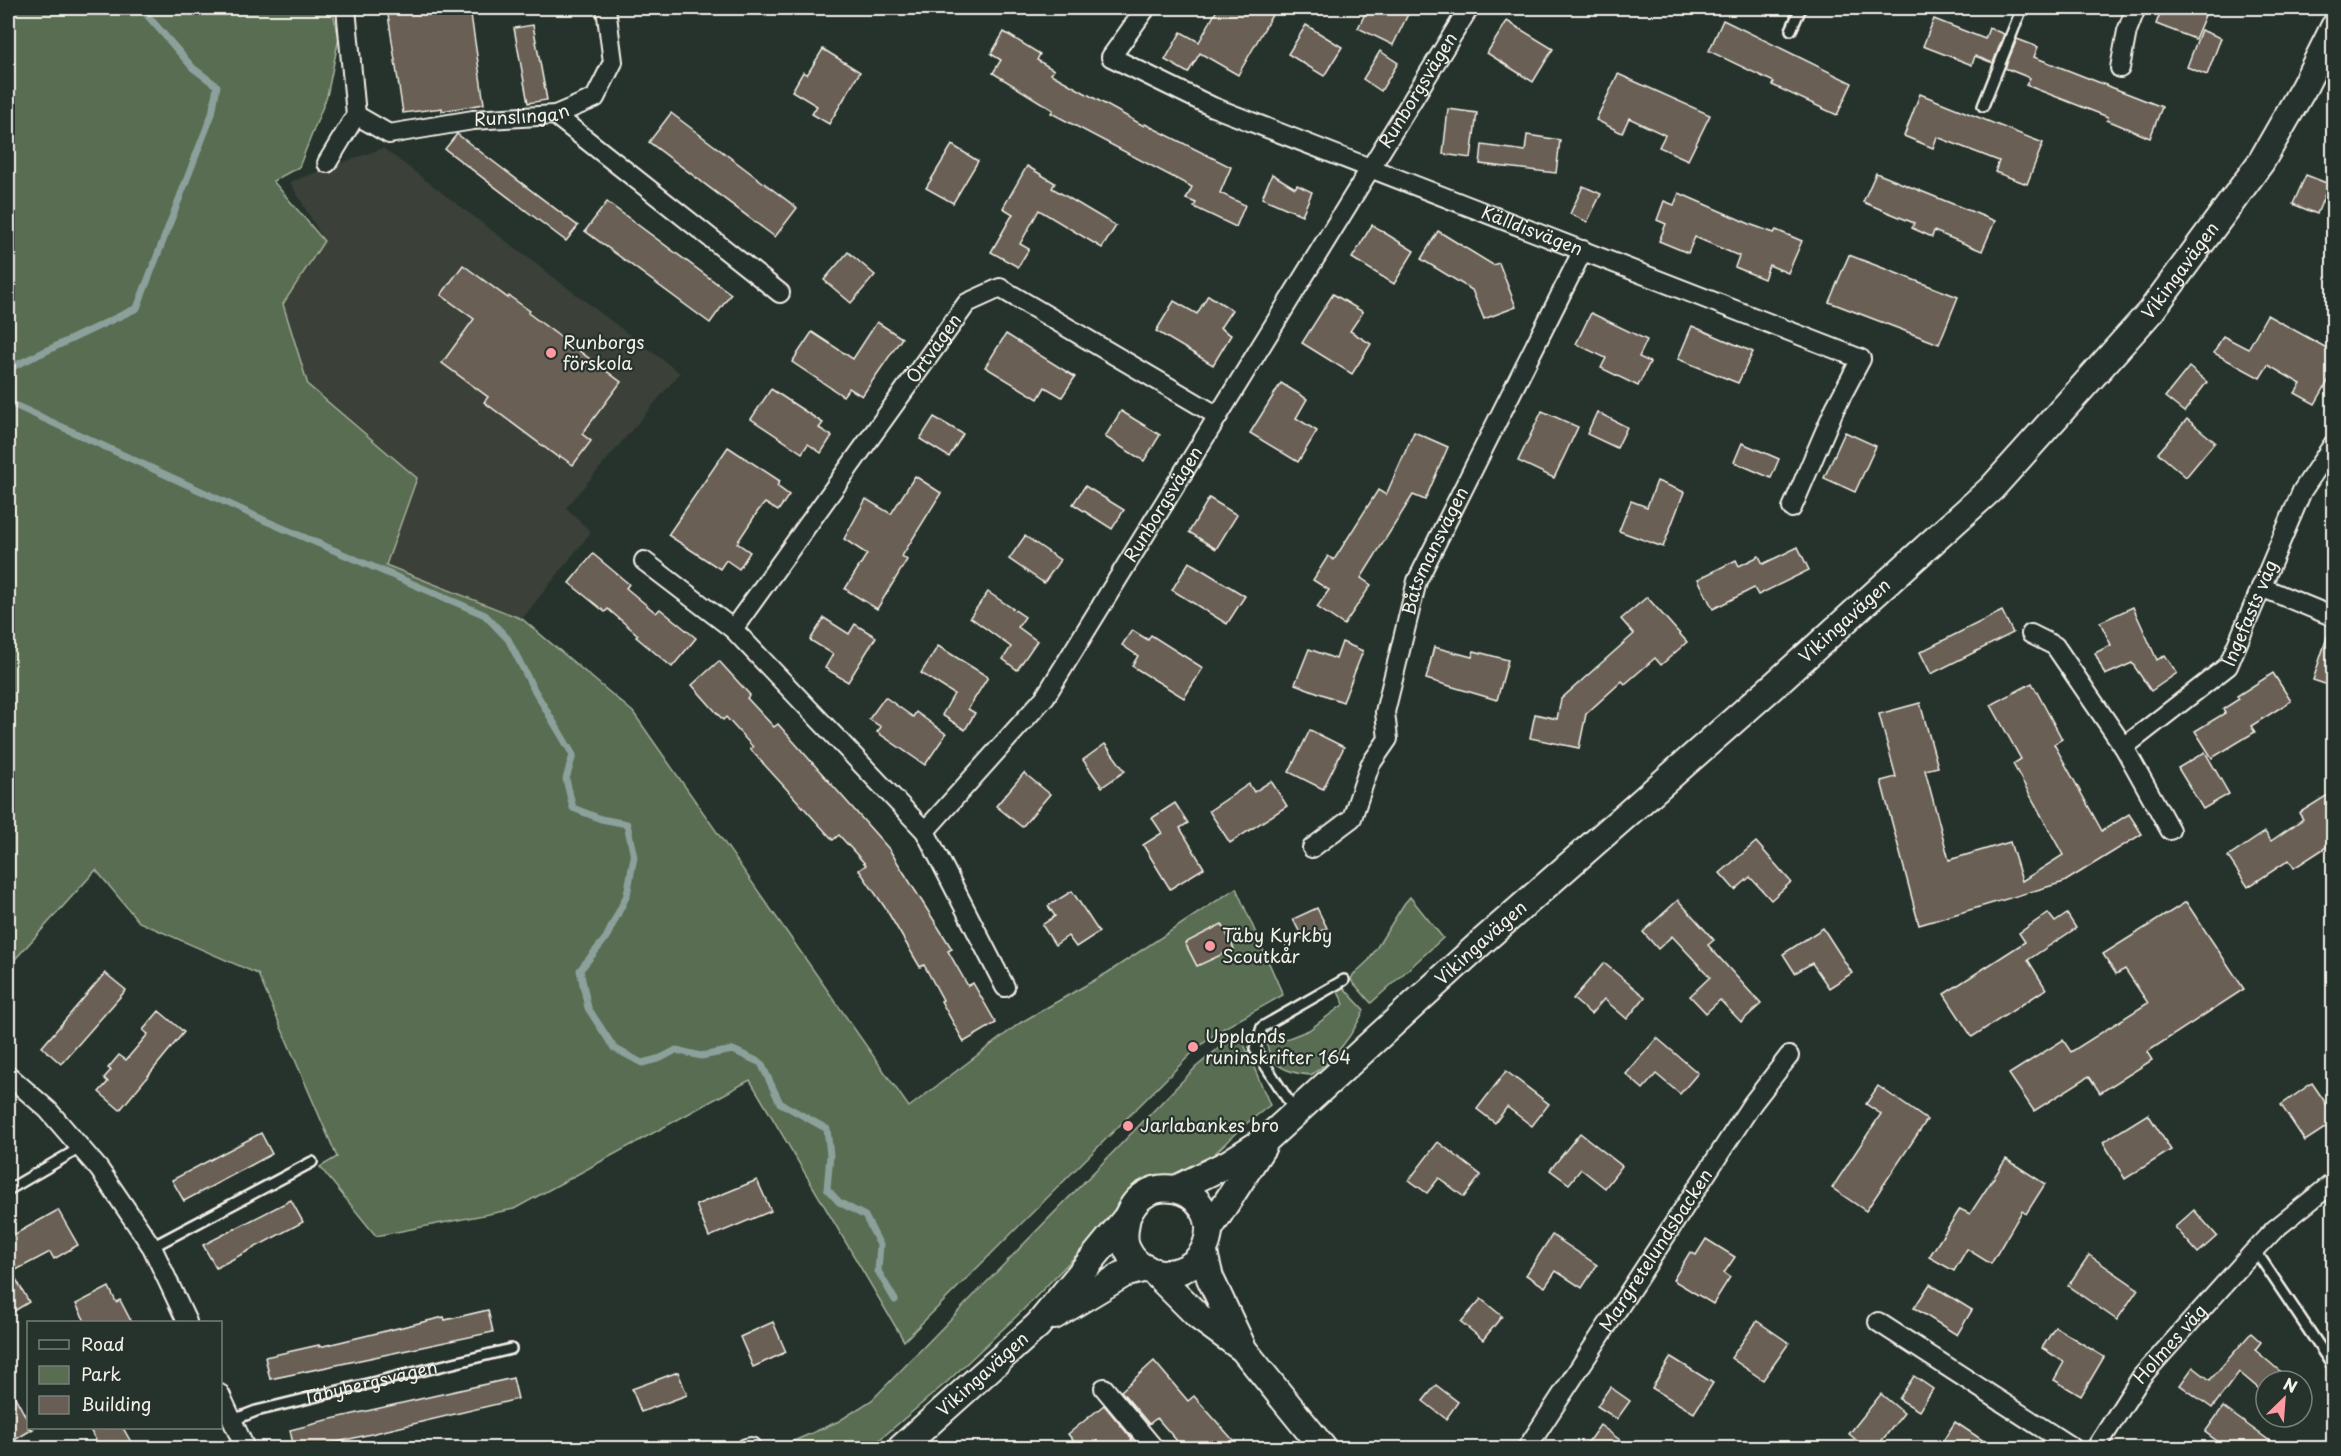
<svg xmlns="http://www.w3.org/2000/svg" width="2341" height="1456" font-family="'Playpen Sans',sans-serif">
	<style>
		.built { fill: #3a4039 }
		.green { fill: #586d51; stroke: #a6af9c; stroke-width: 1.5 }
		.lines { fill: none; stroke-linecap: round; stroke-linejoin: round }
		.stream { stroke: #8ca09c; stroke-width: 7 }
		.building { fill: #695e55; stroke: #f4f1e8; stroke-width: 1.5 }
		.lane-casing { stroke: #f4f1e8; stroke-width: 14 }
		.street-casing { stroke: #f4f1e8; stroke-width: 22 }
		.secondary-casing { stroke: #f4f1e8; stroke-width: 30 }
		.lane { stroke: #26332d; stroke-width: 9 }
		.street { stroke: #26332d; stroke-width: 18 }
		.secondary { stroke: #26332d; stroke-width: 26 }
		.poi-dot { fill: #ff9aa2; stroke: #26332d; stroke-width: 2 }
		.labels { text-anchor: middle; stroke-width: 4.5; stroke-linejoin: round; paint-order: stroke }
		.street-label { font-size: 18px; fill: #f4f1e8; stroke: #26332d }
		.poi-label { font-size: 18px; fill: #f4f1e8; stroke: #26332d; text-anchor: start }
	</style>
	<rect width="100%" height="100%" fill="#26332d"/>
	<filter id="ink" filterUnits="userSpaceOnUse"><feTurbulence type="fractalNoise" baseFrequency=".0167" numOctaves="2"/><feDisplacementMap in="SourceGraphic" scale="12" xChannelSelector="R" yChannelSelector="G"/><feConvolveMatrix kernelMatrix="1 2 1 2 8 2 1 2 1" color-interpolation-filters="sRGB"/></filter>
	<g filter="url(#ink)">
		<polygon class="built" points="383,148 680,373 566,508 591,532 522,619 386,564 277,382 283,304 324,241 290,182"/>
		<g class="green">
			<polygon points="8,8 332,8 339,38 327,96 299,167 273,181 324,241 283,304 308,385 417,478 386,565 522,619 633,712 909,1107 1020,1023 1107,973 1236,888 1283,995 1217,1032 1193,1052 904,1341 750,1080 514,1209 376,1236 320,1167 337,1157 258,974 139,922 96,870 8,967"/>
			<polygon points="1410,897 1443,938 1371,1003 1351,980 1353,975 1369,960 1404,904"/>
			<path d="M1342,986L1364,1010C1353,1035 1334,1060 1311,1075C1283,1073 1265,1063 1266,1032H1270L1274,1044L1309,1030L1344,1004L1337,990Z"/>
			<polygon points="1241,1037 1270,1105 1242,1127 1209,1159 1188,1174 1137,1183 1118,1203 1108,1221 1091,1240 1021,1312 948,1381 870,1448 778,1448 839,1421 872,1400 1196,1067 1225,1043"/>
		</g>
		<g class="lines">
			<g class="stream">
				<polyline points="8,369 137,308 212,114 217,86 193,68 141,8"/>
				<polyline points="8,402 266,521 485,615 508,639 532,686 573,755 566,779 573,808 601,819 627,824 634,857 627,895 606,938 580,970 588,1008 614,1048 642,1063 661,1058 676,1050 701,1056 733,1050 761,1063 780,1103 827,1129 830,1155 827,1189 839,1202 865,1216 880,1245 878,1271 895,1300"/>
			</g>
		</g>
		<g class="building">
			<polygon points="387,8 470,8 484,104 442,111 442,108 403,113"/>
			<polygon points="1218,8 1276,8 1238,75 1200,53 1188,73 1165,60 1181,32 1199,42"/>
			<polygon points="1368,8 1411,8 1393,45 1358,28"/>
			<polygon points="2162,8 2208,8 2195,39 2156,24"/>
			<polygon points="1934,19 1985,39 1989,28 2004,34 1993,63 1975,56 1972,65 1923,46"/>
			<polygon points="1723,20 1852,83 1837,115 1772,85 1774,82 1709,51"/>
			<polygon points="1507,21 1553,49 1533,82 1487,53"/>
			<polygon points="533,25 547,100 528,103 514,28"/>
			<polygon points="1306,25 1342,47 1324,76 1288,54"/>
			<polygon points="2201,30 2221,38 2207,75 2187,67"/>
			<polygon points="1004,32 1040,54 1037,60 1054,70 1051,74 1144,126 1145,124 1231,167 1220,193 1245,205 1236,227 1194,207 1196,203 1186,199 1192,187 1051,113 1053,110 993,73 1001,60 991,54"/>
			<polygon points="2017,39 2038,47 2034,57 2162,107 2150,138 2107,120 2108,117 2026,85 2030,78 2005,68"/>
			<polygon points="823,49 860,72 829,124 812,114 817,106 792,91 803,72 807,75"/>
			<polygon points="1380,51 1398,63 1381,91 1363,79"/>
			<polygon points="1618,74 1710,115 1688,160 1659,147 1665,135 1629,118 1622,133 1596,120"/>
			<polygon points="1920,94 2043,143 2027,184 1995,172 1999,161 1937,137 1933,148 1904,136"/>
			<polygon points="1448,109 1477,113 1471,158 1443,154"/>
			<polygon points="671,113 797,208 775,237 649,142"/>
			<polygon points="457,134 578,226 566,241 445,149"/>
			<polygon points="1527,135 1560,140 1556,173 1480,164 1482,145 1525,151"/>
			<polygon points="952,145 978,161 953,203 926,188"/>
			<polygon points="1027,166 1055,183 1052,188 1116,226 1102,248 1039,210 1020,244 1029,249 1018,267 991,252 1013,214 1003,208"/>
			<polygon points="1876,173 1995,221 1982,251 1934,231 1932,237 1912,228 1914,223 1863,202"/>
			<polygon points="1272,174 1295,188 1297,185 1312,192 1302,215 1262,198"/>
			<polygon points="2306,175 2329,184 2317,214 2293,204"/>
			<polygon points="1583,186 1601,194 1587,222 1570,214"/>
			<polygon points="1679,193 1752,225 1774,233 1776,230 1802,241 1788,273 1769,265 1764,279 1735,267 1739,256 1695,237 1688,253 1659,241 1666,224 1657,220 1664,201 1674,205"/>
			<polygon points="607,202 731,294 710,323 585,231"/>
			<polygon points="1372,225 1414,251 1394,284 1352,258"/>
			<polygon points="1438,231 1493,265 1499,263 1516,307 1484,319 1472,290 1421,259"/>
			<polygon points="848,252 875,275 851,303 824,280"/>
			<polygon points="1849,255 1958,297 1939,344 1829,302"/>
			<polygon points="463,265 508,298 509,296 530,311 528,313 621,382 582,434 591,441 573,465 560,456 559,458 484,402 488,397 442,363 474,319 441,295"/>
			<polygon points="1333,294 1363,312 1350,331 1371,344 1352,374 1302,343"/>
			<polygon points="1208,295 1232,310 1220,328 1231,335 1213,365 1156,331 1174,301 1197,314"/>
			<polygon points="1591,313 1647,340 1639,357 1650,362 1638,386 1601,368 1606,358 1576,344"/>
			<polygon points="2267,315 2334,352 2334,371 2315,404 2295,393 2301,384 2268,365 2260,378 2214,353 2223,336 2248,349"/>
			<polygon points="877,322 902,338 862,396 849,388 843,396 792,362 812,332 853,359"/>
			<polygon points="1692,326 1753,352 1738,383 1678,359"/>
			<polygon points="1006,334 1075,377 1062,397 1045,387 1038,399 985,367"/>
			<polygon points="2189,367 2207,382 2184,412 2165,397"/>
			<polygon points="1281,383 1307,399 1296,418 1317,431 1298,462 1250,433"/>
			<polygon points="771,389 823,423 819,428 832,436 821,453 808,444 802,453 751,419"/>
			<polygon points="1121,411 1160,435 1144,461 1105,437"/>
			<polygon points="1542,411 1578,427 1554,478 1518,461"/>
			<polygon points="1597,412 1627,427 1617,448 1587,434"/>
			<polygon points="934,417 963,434 949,457 920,439"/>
			<polygon points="2187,419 2215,442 2186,477 2158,453"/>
			<polygon points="1414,432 1448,447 1425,500 1413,495 1361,578 1371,585 1344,625 1317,607 1329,590 1313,580 1328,556 1334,560 1378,490 1386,495"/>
			<polygon points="1845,432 1876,446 1855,492 1824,478"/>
			<polygon points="1742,443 1779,459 1771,478 1734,462"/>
			<polygon points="728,447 780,481 777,486 789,495 778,511 765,503 758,511 737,543 750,552 739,569 726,560 720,569 668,535"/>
			<polygon points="915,476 941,493 902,556 907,560 877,609 845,589 867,554 844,539 866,499 891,514"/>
			<polygon points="1657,481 1684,492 1663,547 1619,531 1631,501 1647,507"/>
			<polygon points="1085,486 1124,510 1112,529 1073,504"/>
			<polygon points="1209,498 1237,515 1216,549 1189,532"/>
			<polygon points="1025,536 1060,560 1044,583 1009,559"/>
			<polygon points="1798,547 1809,570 1758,595 1754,588 1713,609 1698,579 1736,560 1739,566 1759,556 1763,564"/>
			<polygon points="593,554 629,584 626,588 656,613 660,609 696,638 672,667 636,637 638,635 608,609 605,612 569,583"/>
			<polygon points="1189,562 1245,596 1227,624 1172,590"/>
			<polygon points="988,592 1025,617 1018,627 1037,641 1017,670 1003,659 1011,647 970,617"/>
			<polygon points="1647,597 1687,642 1661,665 1655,658 1625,684 1622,681 1586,714 1579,748 1530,738 1535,714 1557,719 1561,699 1634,634 1621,619"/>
			<polygon points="2133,607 2157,660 2165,655 2177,673 2151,691 2132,663 2105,675 2095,653 2111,645 2100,622"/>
			<polygon points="2002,611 2013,633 1931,674 1920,652"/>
			<polygon points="824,618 849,634 855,624 876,637 848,682 825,668 833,654 810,640"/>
			<polygon points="2330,628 2334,629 2334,687 2313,680"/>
			<polygon points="1132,630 1148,640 1151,635 1203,668 1184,698 1132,666 1138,656 1122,645"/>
			<polygon points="1342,642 1363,651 1343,702 1295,684 1309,649 1336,659"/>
			<polygon points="938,646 988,677 968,709 975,713 965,730 942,715 954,694 921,673"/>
			<polygon points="1434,647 1472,657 1474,651 1508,660 1497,700 1426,679"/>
			<polygon points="719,661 750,695 747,698 774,727 778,724 889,849 952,949 948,951 968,986 973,983 996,1023 964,1042 941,1001 943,1000 924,965 920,967 886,909 859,870 866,865 839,835 833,840 750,749 753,747 726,717 723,720 692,685"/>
			<polygon points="2273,673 2291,701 2251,726 2255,732 2212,758 2195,731 2225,713 2223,709 2239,699 2237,696"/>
			<polygon points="2032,683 2062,739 2054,744 2102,831 2129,814 2142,834 2064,882 1919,925 1881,781 1896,777 1879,714 1920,703 1938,767 1925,770 1949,860 2010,842 2022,881 2063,855 2013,764 2021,759 1991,705"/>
			<polygon points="885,697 913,717 916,712 946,734 925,765 877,732 881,727 869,719"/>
			<polygon points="1310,730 1344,747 1323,789 1289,772"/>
			<polygon points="1105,744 1125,771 1102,787 1083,760"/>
			<polygon points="2205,752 2229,794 2203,809 2178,768"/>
			<polygon points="1024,773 1050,794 1022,827 996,806"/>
			<polygon points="1271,781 1287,806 1230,843 1209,811 1249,784 1254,792"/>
			<polygon points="2334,791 2334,842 2294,868 2289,860 2248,887 2228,857 2265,832 2271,841 2303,819 2299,813"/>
			<polygon points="1175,803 1188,823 1180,828 1204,868 1170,889 1143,845 1162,833 1152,818"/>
			<polygon points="1756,842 1791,882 1771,900 1750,877 1735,890 1720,873"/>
			<polygon points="1072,891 1099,932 1076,947 1068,936 1055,945 1042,925 1055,916 1048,906"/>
			<polygon points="1678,900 1714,940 1708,945 1761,1004 1741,1022 1720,1000 1706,1013 1690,996 1710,977 1672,936 1658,949 1643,932"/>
			<polygon points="2186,902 2244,989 2147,1052 2152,1060 2100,1093 2089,1076 2034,1111 2009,1074 2063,1040 2071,1052 2148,1003 2125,969 2116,974 2103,954"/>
			<polygon points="1317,908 1327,928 1303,939 1293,919"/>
			<polygon points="2048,913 2055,922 2067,914 2076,928 2028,960 2046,989 1972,1037 1944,994 2025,942 2019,933"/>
			<polygon points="1222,924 1234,949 1197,966 1185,943"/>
			<polygon points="1823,928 1852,973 1829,988 1812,963 1795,973 1783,954"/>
			<polygon points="1604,963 1645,997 1627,1019 1604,999 1591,1014 1573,999"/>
			<polygon points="105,973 126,990 61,1064 42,1047"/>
			<polygon points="159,1011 184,1032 120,1110 99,1092 108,1082 104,1078 111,1070 108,1068 119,1055 126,1060 148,1034 143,1030"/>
			<polygon points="1657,1038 1698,1073 1680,1094 1656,1074 1643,1089 1626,1074"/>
			<polygon points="1506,1071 1549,1104 1532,1126 1507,1107 1495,1123 1477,1109"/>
			<polygon points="2312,1083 2334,1115 2334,1122 2305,1141 2281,1105"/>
			<polygon points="1878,1086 1927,1120 1866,1211 1832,1188 1881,1114 1866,1104"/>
			<polygon points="2148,1114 2171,1150 2125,1179 2103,1142"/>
			<polygon points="261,1133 272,1154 184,1201 172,1180"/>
			<polygon points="1580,1133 1622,1166 1605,1188 1581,1169 1569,1184 1550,1170"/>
			<polygon points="1438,1142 1481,1175 1464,1197 1439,1178 1427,1193 1409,1180"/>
			<polygon points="2006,1159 2045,1184 2026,1214 2022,1211 1991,1264 1967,1249 1954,1271 1929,1257 1960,1209 1970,1214"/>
			<polygon points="757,1180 771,1211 709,1237 696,1205"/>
			<polygon points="291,1200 303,1222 216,1268 203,1245"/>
			<polygon points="58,1210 78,1245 54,1259 50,1252 12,1272 29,1302 8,1315 8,1238"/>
			<polygon points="2194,1210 2217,1236 2198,1253 2175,1227"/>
			<polygon points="1552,1235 1597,1265 1582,1288 1556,1271 1545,1287 1526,1275"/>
			<polygon points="1706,1239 1735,1257 1724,1273 1730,1277 1713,1304 1673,1280 1690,1252 1696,1255"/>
			<polygon points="2089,1255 2138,1289 2117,1320 2068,1286"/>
			<polygon points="1930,1284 1972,1310 1957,1335 1914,1308"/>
			<polygon points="109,1287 116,1302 120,1300 132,1323 86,1323 76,1304"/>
			<polygon points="1481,1299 1502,1316 1483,1340 1461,1322"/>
			<polygon points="488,1310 493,1332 270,1379 265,1357 319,1345 319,1347 444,1317 445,1320"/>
			<polygon points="1757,1321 1789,1343 1763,1380 1731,1358"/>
			<polygon points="773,1322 786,1352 753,1367 740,1337"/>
			<polygon points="2055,1327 2104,1357 2081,1396 2054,1380 2064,1362 2042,1348"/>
			<polygon points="2251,1333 2261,1342 2255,1350 2282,1373 2275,1381 2266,1381 2264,1393 2239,1372 2212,1408 2180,1385 2193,1367 2210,1380"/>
			<polygon points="1671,1357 1713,1383 1694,1413 1652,1388"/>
			<polygon points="1154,1361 1188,1401 1194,1396 1241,1449 1184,1449 1157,1418 1149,1424 1121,1391"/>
			<polygon points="678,1372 687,1395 641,1412 632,1389"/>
			<polygon points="1914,1376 1933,1389 1919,1411 1899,1399"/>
			<polygon points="513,1378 518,1399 308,1449 294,1449 290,1430 318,1423 318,1422"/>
			<polygon points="8,1384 28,1421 28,1428 33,1429 8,1444"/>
			<polygon points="1436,1385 1458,1402 1446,1419 1423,1401"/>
			<polygon points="1610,1387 1630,1401 1617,1419 1597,1406"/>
			<polygon points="1881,1394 1904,1413 1875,1449 1867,1449 1849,1434"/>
			<polygon points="1104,1405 1132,1439 1131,1440 1138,1449 1080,1449 1068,1434"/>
			<polygon points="2223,1407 2234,1415 2281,1449 2228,1449 2205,1432"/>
			<polygon points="1955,1422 1996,1449 1938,1449"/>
			<polygon points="1600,1425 1632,1449 1583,1449"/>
			<polygon points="89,1428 123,1428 135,1449 101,1449"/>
		</g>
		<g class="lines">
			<defs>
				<g id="lane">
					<polyline points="1791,30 1801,8"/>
					<polyline points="1983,106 2022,8"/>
					<polyline points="1295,1111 1255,1049 1262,1027 1344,980"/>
					<polyline points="8,1190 80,1148"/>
					<polyline points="152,1247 312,1162"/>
					<polyline points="2255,1250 2334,1368"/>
					<path id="s1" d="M233,1420L256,1411L511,1349"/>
				</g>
				<g id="street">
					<path id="s2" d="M1146,8L1111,57L1213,107L1861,359L1835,408L1792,508"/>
					<polyline points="2120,68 2127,31 2136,8"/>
					<path id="s3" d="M356,115L389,134L473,120L555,115L595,98L613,62L606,8"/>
					<polyline points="555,115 780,293"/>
					<polyline points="327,163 356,115 346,8"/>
					<polyline points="644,561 733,629 925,831 1005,987"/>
					<polyline points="2261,587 2334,617"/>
					<path id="s4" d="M733,629L967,303L1000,288L1218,416"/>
					<polyline points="2031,634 2055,646 2124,747 2170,830"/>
					<path id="s5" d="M2124,747L2228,666L2302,491L2334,443"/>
					<path id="s6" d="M925,831L1045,697L1469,8"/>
					<path id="s7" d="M1312,848L1352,818L1370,765L1388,739L1385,712L1417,581L1583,250"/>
					<polyline points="8,1075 48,1110 99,1169 152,1247 187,1322"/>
					<polyline points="1878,1322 2073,1448"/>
					<polyline points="1104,1388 1154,1448"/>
					<polyline points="220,1394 245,1448"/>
					<polyline points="746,1448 751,1447"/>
					<path id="s8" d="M1527,1448L1752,1104L1789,1056"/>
					<path id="s9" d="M2096,1448L2142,1376L2255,1250L2275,1229L2334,1182"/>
				</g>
				<g id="secondary">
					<path id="s10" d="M1176,1189L1229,1163L1268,1138L1484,940L1772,687L1992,488L2151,311L2261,162L2304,87L2334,27"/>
					<polyline points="1210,1228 1263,1146"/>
					<polyline points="1204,1253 1210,1278 1242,1346"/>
					<polyline points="1154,1272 1199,1317 1243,1349 1323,1448"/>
					<polyline points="1054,1316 1124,1274 1146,1268"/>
					<path id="s11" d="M901,1448L1038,1325L1127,1217C1131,1208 1135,1201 1144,1195C1162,1183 1189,1188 1201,1206C1210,1217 1211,1232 1206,1245C1194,1279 1143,1284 1127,1249C1122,1239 1125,1227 1127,1217"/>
				</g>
			</defs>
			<use href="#lane" class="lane-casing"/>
			<use href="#street" class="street-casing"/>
			<use href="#secondary" class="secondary-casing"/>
			<use href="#lane" class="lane"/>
			<use href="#street" class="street"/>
			<use href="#secondary" class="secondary"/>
		</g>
	</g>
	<g class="poi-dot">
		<circle cx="551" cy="353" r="6"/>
		<circle cx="1210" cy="946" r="6"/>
		<circle cx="1193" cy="1047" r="6"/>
		<circle cx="1128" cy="1126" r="6"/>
	</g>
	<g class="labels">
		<g class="street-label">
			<text dy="6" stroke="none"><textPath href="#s6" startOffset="892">Runborgsvägen</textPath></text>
			<text dy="6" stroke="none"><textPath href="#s3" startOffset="172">Runslingan</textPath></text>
			<text dy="6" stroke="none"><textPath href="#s2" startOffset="516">Källdisvägen</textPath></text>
			<text dy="6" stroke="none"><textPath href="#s10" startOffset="1366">Vikingavägen</textPath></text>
			<text dy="6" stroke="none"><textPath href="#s4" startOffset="345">Örtvägen</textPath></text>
			<text dy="6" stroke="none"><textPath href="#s6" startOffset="406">Runborgsvägen</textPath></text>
			<text dy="6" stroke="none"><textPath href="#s7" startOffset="334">Båtsmansvägen</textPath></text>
			<text dy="6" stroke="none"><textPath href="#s5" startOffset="189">Ingefasts väg</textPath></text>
			<text dy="6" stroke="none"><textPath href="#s10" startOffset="880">Vikingavägen</textPath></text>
			<text dy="6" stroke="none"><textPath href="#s10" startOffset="394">Vikingavägen</textPath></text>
			<text dy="6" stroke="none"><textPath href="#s8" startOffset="236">Margretelundsbacken</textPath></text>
			<text dy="6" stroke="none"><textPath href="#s9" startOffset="128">Holmes väg</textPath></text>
			<text dy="6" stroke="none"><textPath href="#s11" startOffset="110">Vikingavägen</textPath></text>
			<text dy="6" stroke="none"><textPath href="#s1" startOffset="142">Täbybergsvägen</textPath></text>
		</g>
		<g class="poi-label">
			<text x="563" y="349">Runborgs<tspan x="563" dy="21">förskola</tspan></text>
			<text x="1222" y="942">Täby Kyrkby<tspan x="1222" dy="21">Scoutkår</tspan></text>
			<text x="1205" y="1043">Upplands<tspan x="1205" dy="21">runinskrifter 164</tspan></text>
			<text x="1140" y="1132">Jarlabankes bro</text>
		</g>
	</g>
	<rect width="2341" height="1456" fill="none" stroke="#26332d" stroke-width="30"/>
	<rect x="15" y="15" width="2311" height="1426" fill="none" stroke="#f4f1e8" stroke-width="2" filter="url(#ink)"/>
	<rect x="27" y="1321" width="195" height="108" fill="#26332d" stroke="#787f78" stroke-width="1.5"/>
	<rect x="39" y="1340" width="30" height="9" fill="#26332d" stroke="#787f78" stroke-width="1.5"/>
	<text x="81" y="1351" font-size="18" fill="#f4f1e8">Road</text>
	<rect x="39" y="1366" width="30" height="18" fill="#586d51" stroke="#787f78" stroke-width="1.5"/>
	<text x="81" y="1381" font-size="18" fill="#f4f1e8">Park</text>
	<rect x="39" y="1396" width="30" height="18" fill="#695e55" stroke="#787f78" stroke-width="1.5"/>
	<text x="81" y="1411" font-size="18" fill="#f4f1e8">Building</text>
	<g transform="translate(2284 1399) rotate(25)"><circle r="28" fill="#26332d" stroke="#787f78" stroke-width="1.5"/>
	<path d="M0-4.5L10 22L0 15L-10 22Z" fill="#ff9aa2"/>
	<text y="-9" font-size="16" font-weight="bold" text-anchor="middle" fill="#f4f1e8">N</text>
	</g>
</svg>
